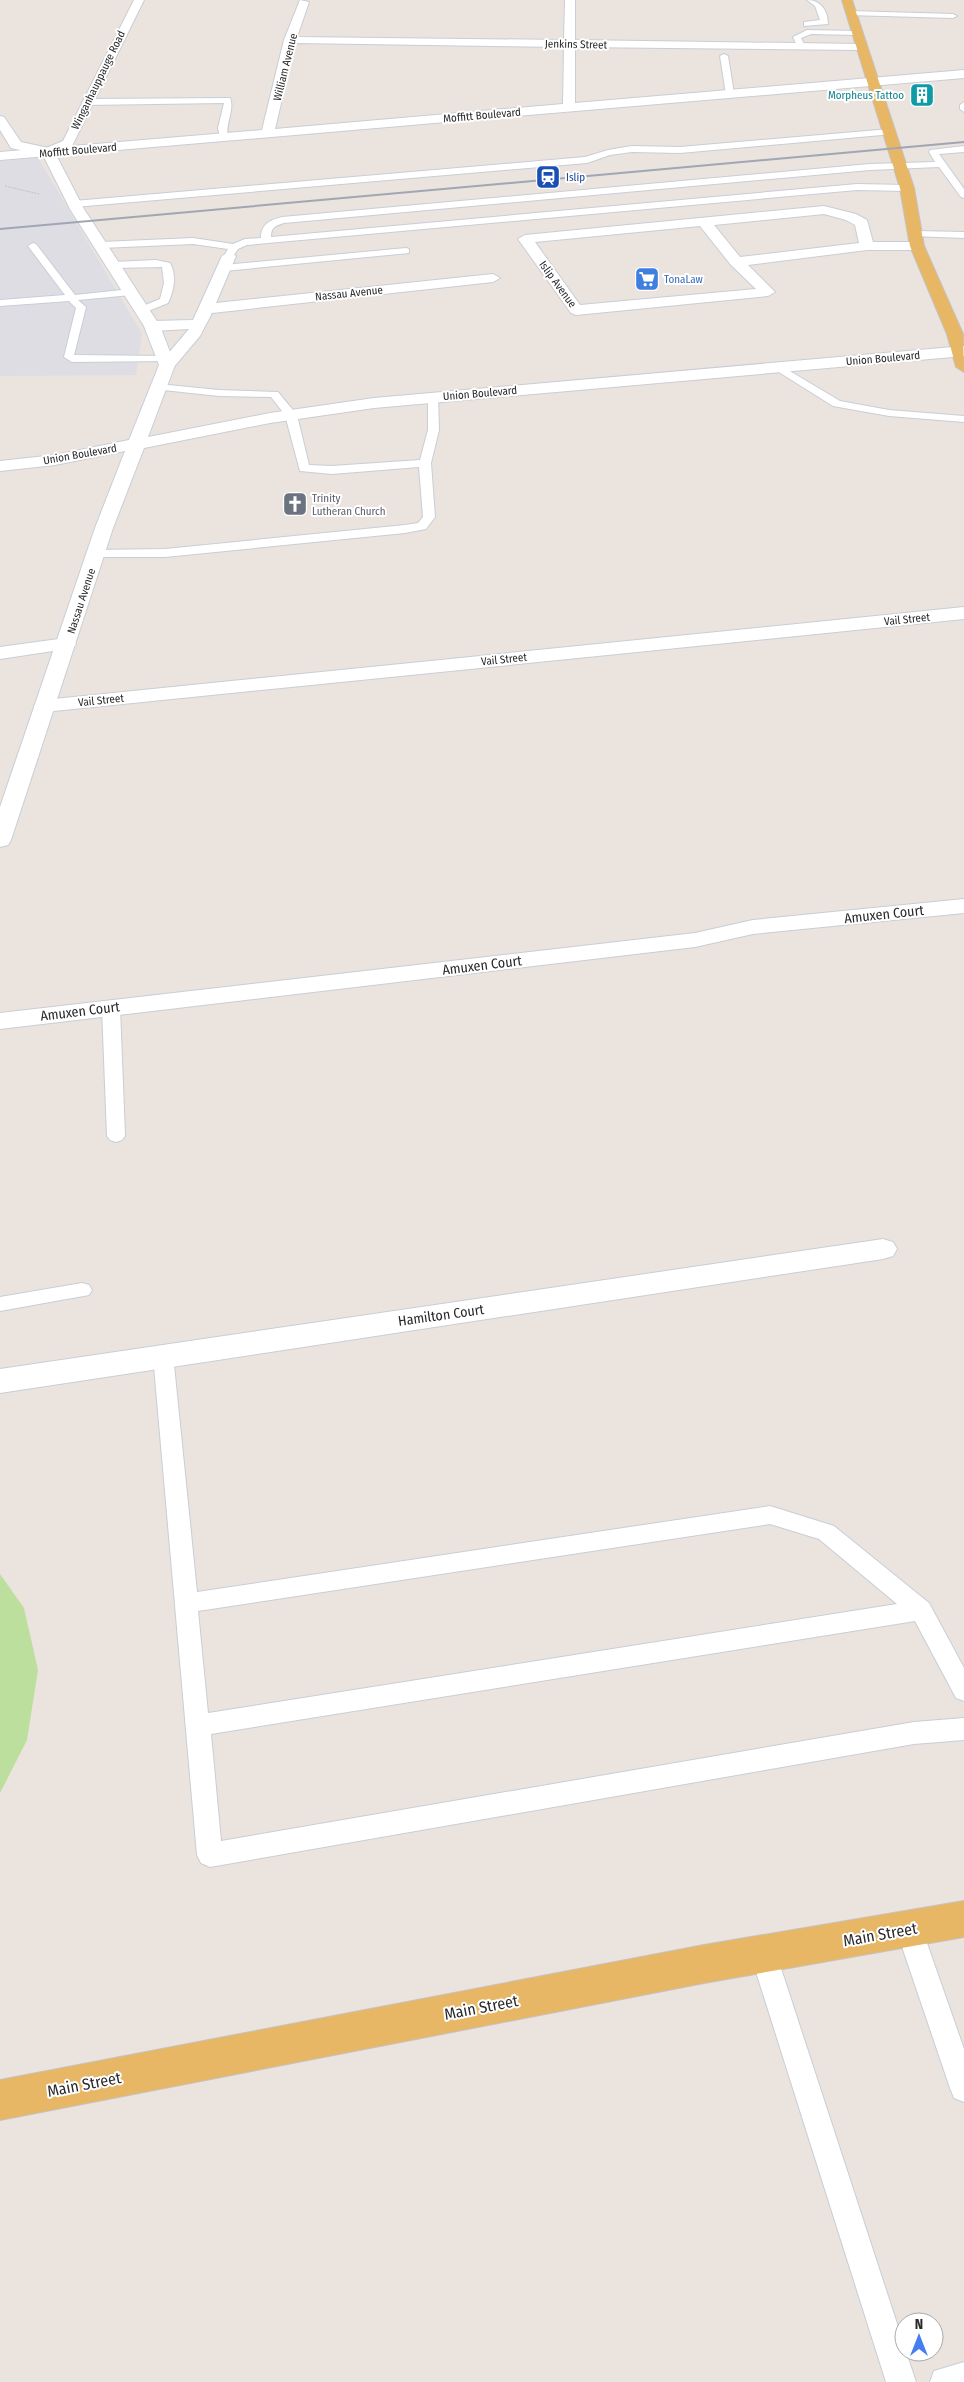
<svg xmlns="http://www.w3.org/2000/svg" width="964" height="2382" font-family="'Fira Sans Condensed',sans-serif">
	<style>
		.industrial { fill: #dedde4 }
		.green { fill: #bddf9d }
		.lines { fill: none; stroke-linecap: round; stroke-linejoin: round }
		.lane-casing { stroke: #c8ced7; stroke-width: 2 }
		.street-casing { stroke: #c8ced7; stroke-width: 2 }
		.secondary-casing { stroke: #c8ced7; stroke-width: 2 }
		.primary-casing { stroke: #c3c3c3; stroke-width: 2 }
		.path { stroke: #c3c3c3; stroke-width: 1; stroke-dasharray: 2 1; stroke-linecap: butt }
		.lane { fill: #fff; fill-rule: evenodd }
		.street { fill: #fff; fill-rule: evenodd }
		.secondary { fill: #fff; fill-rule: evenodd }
		.primary { fill: #e8b765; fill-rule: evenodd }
		.rail { stroke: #a0a6b3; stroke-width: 2 }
		.labels { text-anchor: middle; stroke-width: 4; stroke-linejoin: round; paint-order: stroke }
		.far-street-label { font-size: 11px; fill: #2a2a2a; stroke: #fff }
		.far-culture-label { font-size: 11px; fill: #0d838f; stroke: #fff; text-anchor: end }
		.far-transit-label { font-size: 11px; fill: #164399; stroke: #fff; text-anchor: start }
		.far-shop-label { font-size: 11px; fill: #366cbe; stroke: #fff; text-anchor: start }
		.far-worship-label { font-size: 11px; fill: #5b616d; stroke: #fff; text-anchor: start }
		.street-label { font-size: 14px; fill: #2a2a2a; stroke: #fff }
		.near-street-label { font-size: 16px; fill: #2a2a2a; stroke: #fff }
	</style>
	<rect width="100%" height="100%" fill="#ebe3dd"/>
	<polygon class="industrial" points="38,158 142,334 136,375 0,376 0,161"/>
	<polygon class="green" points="0,1574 24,1608 38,1670 27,1740 0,1793"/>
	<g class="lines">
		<defs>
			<g id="lane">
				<path d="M807,0C821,0 828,11 828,24L804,26V22L820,20L815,6Z"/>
				<polygon points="851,11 953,14 957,16 953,18 848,15 847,13"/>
				<polygon points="807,30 857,31 861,33 857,35 811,34 801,38 805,46 798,48 793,37"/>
				<polygon points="724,54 728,56 734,94 730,96 726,94 720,56"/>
				<path d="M230,98C235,109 225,124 228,137L224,140L220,137L218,128L224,103L86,105L82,102L86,99Z"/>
				<polygon points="964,102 964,112 960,109 960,105"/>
				<polygon points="890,129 893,130 893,134 680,153 632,152 610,155 587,163 74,207 69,204 74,201 585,157 608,150 632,146 680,147"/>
				<path d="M964,146V152L939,154L964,189V198L961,197L939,167L870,170L284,223C275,226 271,227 271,237L857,184L907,185L912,188L907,191L857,190L247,245L238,249L232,258L229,259L224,256L228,249L193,244L101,248L96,245L101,242L193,238L233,244L245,239L261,238C261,224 270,220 282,217L870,164L935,162L929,152L930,150Z"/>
				<polygon points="915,231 964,232 964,238 912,236 910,234"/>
				<polygon points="33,243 36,244 75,295 131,289 136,292 131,295 78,300 86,307 74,355 165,356 170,359 169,361 72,362 64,357 76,308 69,301 0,306 0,300 65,295 28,246"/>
				<polygon points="406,248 409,249 409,253 224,271 219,268 224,265"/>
				<path d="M156,260L170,263C177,275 174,291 168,303L146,312H138V308L160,299L164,283L162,267L113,268L108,265L113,262Z"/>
				<polygon points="778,364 840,401 889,410 964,416 964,422 889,416 833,406 774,369 774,365"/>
				<polygon points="158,384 219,390 278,392 297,415 309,465 332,466 420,460 428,430 428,397 434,394 438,395 439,430 431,463 435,517 426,529 405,533 165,557 92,557 90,554 96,550 165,549 405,525 418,523 423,517 419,467 332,474 300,471 285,415 271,397 219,396 154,389 154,385"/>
				<polygon points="111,1003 117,1004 120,1008 125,1136 122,1140 116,1142 110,1140 107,1136 102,1008 105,1004"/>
				<polygon points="82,1283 89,1285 92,1290 89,1295 0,1311 0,1297"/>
				<path d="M163,1347L170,1349L173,1355L197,1592L770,1506L834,1526L929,1603L964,1668V1701L956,1698L915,1621L211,1734L221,1841L914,1722L964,1718V1740L914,1744L210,1867L201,1863L197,1855L153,1355L156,1349ZM770,1524L819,1539L897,1604L208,1713L198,1611Z"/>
				<polygon points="909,1916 918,1920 922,1929 964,2049 964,2102 954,2098 950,2088 896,1929 900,1920"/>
				<polygon points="763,1940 772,1944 776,1953 904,2345 904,2352 906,2352 916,2382 886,2382 750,1953 754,1944"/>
				<polygon points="964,2362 964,2382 930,2382 934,2371"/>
			</g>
			<g id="street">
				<path d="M134,0H144L72,146L262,130L284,40L300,0L309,2L297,37L564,40L565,0H575V40L861,44L867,47L861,50L575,47V103L964,70V78L0,160V152L46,148L63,141ZM295,43L564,47L563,104L275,129Z"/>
				<path d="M824,206L856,214L867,220L873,242H917L924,246L917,250H867L748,265L775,292L768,296L576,315L571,313L518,239L525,235ZM824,214L846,220L855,225L859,243L740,257L714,225ZM700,226L731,265L756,289L580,305L535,242Z"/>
				<polygon points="229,252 236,256 216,303 493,274 500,278 493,282 212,313 200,336 173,368 161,368 159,365 161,362 189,329 152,331 144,326 152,321 193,320 222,256"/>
				<polygon points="964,607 964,619 44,712 37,710 34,706 37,702 44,700"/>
				<polygon points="66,638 73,640 76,644 73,648 0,659 0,647"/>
				<polygon points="964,899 964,913 753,934 695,947 0,1029 0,1013 695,933 753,920"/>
				<polygon points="883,1239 893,1242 897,1249 893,1256 883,1259 0,1393 0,1369"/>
			</g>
			<polygon id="secondary" points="0,116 4,117 21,142 53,149 84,209 160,326 175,365 148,437 270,413 374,398 964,346 964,356 374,408 270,423 144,448 113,528 11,840 8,845 0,847 0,807 95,528 125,451 55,465 0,471 0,461 55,455 129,440 159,365 144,326 70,209 43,155 11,148 0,130"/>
			<g id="primary">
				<polygon points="842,0 852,0 914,188 924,246 963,334 964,372 956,367 947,334 910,246 900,188"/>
				<polygon points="964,1901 964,1937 704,1983 0,2120 0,2080 704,1945"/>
			</g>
		</defs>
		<use href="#lane" class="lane-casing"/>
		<use href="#street" class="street-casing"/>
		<use href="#secondary" class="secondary-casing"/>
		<use href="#primary" class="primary-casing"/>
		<polyline class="path" points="5,186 39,194"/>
		<use href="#lane" class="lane"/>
		<use href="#street" class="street"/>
		<use href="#secondary" class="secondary"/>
		<use href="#primary" class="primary"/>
		<polyline class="rail" points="0,229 964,142"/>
	</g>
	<defs>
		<symbol id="building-square" viewBox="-11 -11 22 22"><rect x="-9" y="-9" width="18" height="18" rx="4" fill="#0f9aa8" stroke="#fff"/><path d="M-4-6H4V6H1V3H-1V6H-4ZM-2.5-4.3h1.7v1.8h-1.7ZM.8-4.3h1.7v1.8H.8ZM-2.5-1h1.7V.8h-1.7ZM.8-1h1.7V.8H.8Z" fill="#fff"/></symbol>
		<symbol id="station-square" viewBox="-11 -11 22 22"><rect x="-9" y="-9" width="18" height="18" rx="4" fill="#1a4fb4" stroke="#fff"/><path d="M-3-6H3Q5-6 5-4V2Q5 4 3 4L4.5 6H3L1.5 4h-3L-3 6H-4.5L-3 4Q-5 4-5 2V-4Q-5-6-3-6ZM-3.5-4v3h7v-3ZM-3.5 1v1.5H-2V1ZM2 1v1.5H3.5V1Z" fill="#fff"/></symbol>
		<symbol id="supermarket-square" viewBox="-11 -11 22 22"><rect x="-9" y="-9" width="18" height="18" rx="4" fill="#3f7fe0" stroke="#fff"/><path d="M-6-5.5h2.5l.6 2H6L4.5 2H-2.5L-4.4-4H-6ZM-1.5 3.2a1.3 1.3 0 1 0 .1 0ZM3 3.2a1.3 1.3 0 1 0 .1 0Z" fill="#fff"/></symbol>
		<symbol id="church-square" viewBox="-11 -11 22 22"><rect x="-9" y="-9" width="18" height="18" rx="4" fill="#6b7280" stroke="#fff"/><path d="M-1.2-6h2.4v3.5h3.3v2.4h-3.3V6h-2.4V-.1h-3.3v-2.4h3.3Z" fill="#fff"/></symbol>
	</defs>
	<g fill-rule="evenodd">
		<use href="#building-square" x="908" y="81" width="28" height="28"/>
		<use href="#station-square" x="534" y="163" width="28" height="28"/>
		<use href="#supermarket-square" x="633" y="265" width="28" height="28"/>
		<use href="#church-square" x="281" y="490" width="28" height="28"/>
	</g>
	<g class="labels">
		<g class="far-street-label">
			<text transform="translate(576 44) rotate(1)" y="4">Jenkins Street</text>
			<text transform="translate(285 67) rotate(-76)" y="4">William Avenue</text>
			<text transform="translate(98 80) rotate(-64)" y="4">Winganhauppauge Road</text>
			<text transform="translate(482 115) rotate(-5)" y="4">Moffitt Boulevard</text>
			<text transform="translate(78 150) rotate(-5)" y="4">Moffitt Boulevard</text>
			<text transform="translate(558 284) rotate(54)" y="4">Islip Avenue</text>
			<text transform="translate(349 293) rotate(-6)" y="4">Nassau Avenue</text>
			<text transform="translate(883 358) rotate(-5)" y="4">Union Boulevard</text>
			<text transform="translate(480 393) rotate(-5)" y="4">Union Boulevard</text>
			<text transform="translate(80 454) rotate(-10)" y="4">Union Boulevard</text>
			<text transform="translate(81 601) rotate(-72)" y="4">Nassau Avenue</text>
			<text transform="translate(907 619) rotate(-6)" y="4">Vail Street</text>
			<text transform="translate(504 659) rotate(-6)" y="4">Vail Street</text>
			<text transform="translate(101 700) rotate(-6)" y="4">Vail Street</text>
		</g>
		<g class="far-culture-label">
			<text x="904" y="99">Morpheus Tattoo</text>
		</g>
		<g class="far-transit-label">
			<text x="566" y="181">Islip</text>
		</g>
		<g class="far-shop-label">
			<text x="664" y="283">TonaLaw</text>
		</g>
		<g class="far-worship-label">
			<text x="312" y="502">Trinity<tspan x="312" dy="13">Lutheran Church</tspan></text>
		</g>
		<g class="street-label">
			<text transform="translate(884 914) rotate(-6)" y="5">Amuxen Court</text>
			<text transform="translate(482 965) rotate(-7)" y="5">Amuxen Court</text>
			<text transform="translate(80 1011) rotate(-7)" y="5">Amuxen Court</text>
			<text transform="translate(441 1315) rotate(-8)" y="5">Hamilton Court</text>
		</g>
		<g class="near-street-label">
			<text transform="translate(880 1934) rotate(-10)" y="6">Main Street</text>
			<text transform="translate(481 2007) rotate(-11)" y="6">Main Street</text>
			<text transform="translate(84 2084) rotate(-11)" y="6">Main Street</text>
		</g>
	</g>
	<g transform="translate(919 2337)"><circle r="24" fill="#ffffff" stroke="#aaaaaa"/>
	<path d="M0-4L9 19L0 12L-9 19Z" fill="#477eef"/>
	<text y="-8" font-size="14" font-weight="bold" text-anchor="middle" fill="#2a2a2a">N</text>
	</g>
</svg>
